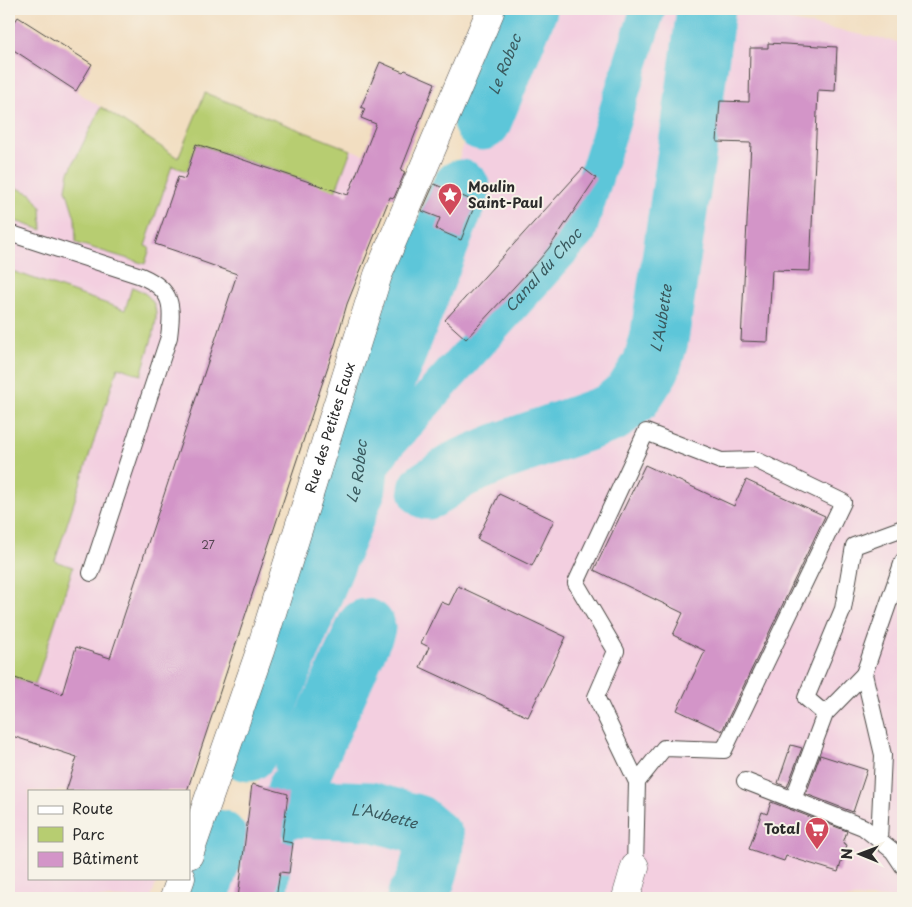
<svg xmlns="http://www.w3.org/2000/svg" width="912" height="907" font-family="'Playpen Sans',sans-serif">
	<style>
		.built { fill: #f3cfe0 }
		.green { fill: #b7cd71; stroke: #717c4e }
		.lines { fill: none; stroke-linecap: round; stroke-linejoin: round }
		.stream { stroke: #5dc6d9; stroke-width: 10 }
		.canal { stroke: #5dc6d9; stroke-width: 35 }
		.river { stroke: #5dc6d9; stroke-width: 59 }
		.building { fill: #d395c8 }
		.lane-casing { stroke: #494642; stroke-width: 18 }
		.street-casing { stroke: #494642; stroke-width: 29 }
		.lane { stroke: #fff; stroke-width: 16 }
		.street { stroke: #fff; stroke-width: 28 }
		.labels { text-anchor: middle; stroke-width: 4; stroke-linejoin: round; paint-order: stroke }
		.number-label { font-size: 11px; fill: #554652 }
		.poi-label { font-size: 14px; font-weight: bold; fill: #2b2b2b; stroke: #f7f3e8; text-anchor: start }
		.street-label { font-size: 14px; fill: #2b2b2b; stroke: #f7f3e8 }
		.water-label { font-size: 15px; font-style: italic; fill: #3a5a5f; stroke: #f7f3e8 }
	</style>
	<rect width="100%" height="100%" fill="#f7f3e8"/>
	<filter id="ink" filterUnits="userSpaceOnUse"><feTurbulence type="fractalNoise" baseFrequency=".02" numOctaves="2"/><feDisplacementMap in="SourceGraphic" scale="10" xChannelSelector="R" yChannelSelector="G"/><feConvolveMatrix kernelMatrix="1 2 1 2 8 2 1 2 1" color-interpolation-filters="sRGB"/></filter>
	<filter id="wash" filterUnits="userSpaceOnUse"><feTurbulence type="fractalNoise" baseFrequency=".0096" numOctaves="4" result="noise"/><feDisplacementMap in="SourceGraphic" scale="20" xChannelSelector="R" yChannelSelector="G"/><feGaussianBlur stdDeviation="1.12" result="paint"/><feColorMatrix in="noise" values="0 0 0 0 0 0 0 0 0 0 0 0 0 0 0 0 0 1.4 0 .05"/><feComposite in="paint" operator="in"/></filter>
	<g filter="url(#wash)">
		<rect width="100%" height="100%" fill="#f2dec1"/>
		<g class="built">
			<polygon points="507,9 730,9 903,43 903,898 221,898"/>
			<polygon points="9,47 178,158 205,93 401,169 347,304 187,791 29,791 29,878 158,878 151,898 9,898"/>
		</g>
		<g class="green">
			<polygon points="205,93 351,150 333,198 321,193 310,182 197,144 187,171 172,166 145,246 150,248 145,264 76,243 75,218 66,189 69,172 101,107 178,158"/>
			<polygon points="9,185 32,194 41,207 42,230 9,219"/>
			<path d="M9,270L125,310L132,287C163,298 158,319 150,345C147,355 144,365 141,375L118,367L55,561L73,567L35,685L9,676Z"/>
		</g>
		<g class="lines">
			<polyline class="stream" points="282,898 288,842 294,808"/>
			<path class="canal" id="s1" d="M357,487L386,446L579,231L648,9"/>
			<g class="river">
				<path id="s2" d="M482,121L528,9"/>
				<path id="s3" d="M428,490L460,469L500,452L611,413L633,395L651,367L659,340L690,131L706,9"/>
				<path id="s4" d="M248,752L357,487L363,433L394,360L461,189"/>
				<polyline points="304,767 366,628"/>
				<path id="s5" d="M296,791L294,808L369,811L416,824L435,840C432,860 428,882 416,898"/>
				<polyline points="200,898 204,881 218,839"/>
			</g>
		</g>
		<g id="blocks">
			<g class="building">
				<polygon points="18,17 92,64 76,91 9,47 9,31"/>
				<polygon points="768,43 837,47 835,91 818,90 810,271 772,270 768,342 741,341 751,143 717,142 720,101 749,102 750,48 768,48"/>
				<polygon points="380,62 403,72 405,70 435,83 401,170 405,172 394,198 390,197 347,304 336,342 187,791 66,791 77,757 9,735 9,676 62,694 76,647 110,658 237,274 200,261 200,259 155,244 178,177 185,179 196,144 348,195 376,124 361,118 365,109 361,107"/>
				<polygon points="583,168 596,178 549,248 539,260 466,339 445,320"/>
				<polygon points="434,184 476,202 461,240 436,229 440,218 422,211"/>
				<polygon points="645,465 734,506 746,480 825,516 722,731 677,710 705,651 673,635 683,613 594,570"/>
				<polygon points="499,494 554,520 532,566 477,539"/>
				<polygon points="458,586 566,637 528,717 420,667 429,647 421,643 441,602 449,605"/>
				<polygon points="791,745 802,748 787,787 778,783"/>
				<polygon points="820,755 867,770 853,812 806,794"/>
				<polygon points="252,784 288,794 282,841 293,843 289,873 280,872 276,898 238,898"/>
				<polygon points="771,802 847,831 843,843 847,845 838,872 786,856 784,861 749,849 762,812 767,814"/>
			</g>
		</g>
	</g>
	<g filter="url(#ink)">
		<use href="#blocks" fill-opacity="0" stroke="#494642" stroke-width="1"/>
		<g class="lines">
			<defs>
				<g id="lane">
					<path d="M9,233L141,276C173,290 173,305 169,337L91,573"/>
					<polyline points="825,714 806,698 843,609 854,546 903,528"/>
					<polyline points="745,781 863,827 893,851 903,866"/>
					<polyline points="793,800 825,714 864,674"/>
					<polyline points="879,840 883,755 864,674 903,561"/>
					<polyline points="635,867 637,782 596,697 616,651 576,583 646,432 721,461 756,460 843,502 724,750 664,748 637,782"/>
				</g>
				<g id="street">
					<path id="s6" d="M189,855L260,651L378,275L490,12V9"/>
					<polyline points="174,898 181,878"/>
					<polyline points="626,898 635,867"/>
				</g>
			</defs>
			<use href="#lane" class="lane-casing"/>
			<use href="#street" class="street-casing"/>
			<use href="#lane" class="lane"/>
			<use href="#street" class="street"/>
		</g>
	</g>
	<defs>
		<symbol id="sight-pin" viewBox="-11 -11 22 30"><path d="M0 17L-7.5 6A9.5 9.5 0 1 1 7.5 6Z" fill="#d1495b" stroke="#f7f3e8"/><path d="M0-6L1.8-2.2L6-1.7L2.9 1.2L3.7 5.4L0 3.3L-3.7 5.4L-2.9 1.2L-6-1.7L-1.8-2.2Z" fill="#fff"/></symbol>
		<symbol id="supermarket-pin" viewBox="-11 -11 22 30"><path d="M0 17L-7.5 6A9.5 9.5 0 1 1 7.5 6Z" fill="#d1495b" stroke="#f7f3e8"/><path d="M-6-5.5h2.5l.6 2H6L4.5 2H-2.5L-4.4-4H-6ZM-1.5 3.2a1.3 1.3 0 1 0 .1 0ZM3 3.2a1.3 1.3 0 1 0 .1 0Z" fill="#fff"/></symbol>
	</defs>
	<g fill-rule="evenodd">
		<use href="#sight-pin" x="436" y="181" width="28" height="38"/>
		<use href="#supermarket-pin" x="803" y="815" width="28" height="38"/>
	</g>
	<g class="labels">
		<g class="number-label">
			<text x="208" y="549">27</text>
		</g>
		<g class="poi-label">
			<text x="468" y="192">Moulin<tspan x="468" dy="16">Saint-Paul</tspan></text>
			<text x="800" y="834" text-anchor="end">Total</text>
		</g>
		<g class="street-label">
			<text dy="5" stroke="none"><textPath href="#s6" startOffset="450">Rue des Petites Eaux</textPath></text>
		</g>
		<g class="water-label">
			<text dy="5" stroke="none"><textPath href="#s2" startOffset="61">Le Robec</textPath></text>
			<text dy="5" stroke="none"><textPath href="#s1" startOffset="286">Canal du Choc</textPath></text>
			<text dy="5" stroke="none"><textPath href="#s3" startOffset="311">L'Aubette</textPath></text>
			<text dy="5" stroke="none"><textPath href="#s4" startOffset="302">Le Robec</textPath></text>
			<text dy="5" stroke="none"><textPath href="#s5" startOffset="108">L'Aubette</textPath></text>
		</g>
	</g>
	<rect width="912" height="907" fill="none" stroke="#f7f3e8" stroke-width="30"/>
	<rect x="28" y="790" width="162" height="90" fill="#f7f3e8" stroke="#a5a39c"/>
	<rect x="38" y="806" width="25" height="8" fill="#ffffff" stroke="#a5a39c"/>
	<text x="72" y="814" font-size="15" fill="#2b2b2b">Route</text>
	<rect x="38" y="827" width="25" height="15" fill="#b7cd71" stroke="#a5a39c"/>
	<text x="72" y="840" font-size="15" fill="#2b2b2b">Parc</text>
	<rect x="38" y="852" width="25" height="15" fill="#d395c8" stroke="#a5a39c"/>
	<text x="72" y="864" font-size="15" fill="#2b2b2b">Bâtiment</text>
	<g transform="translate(860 854) rotate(271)" stroke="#f7f3e8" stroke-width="4" paint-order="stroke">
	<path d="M0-4L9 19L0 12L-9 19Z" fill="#2b2b2b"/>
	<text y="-8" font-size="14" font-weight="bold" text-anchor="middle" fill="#2b2b2b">N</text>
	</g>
</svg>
